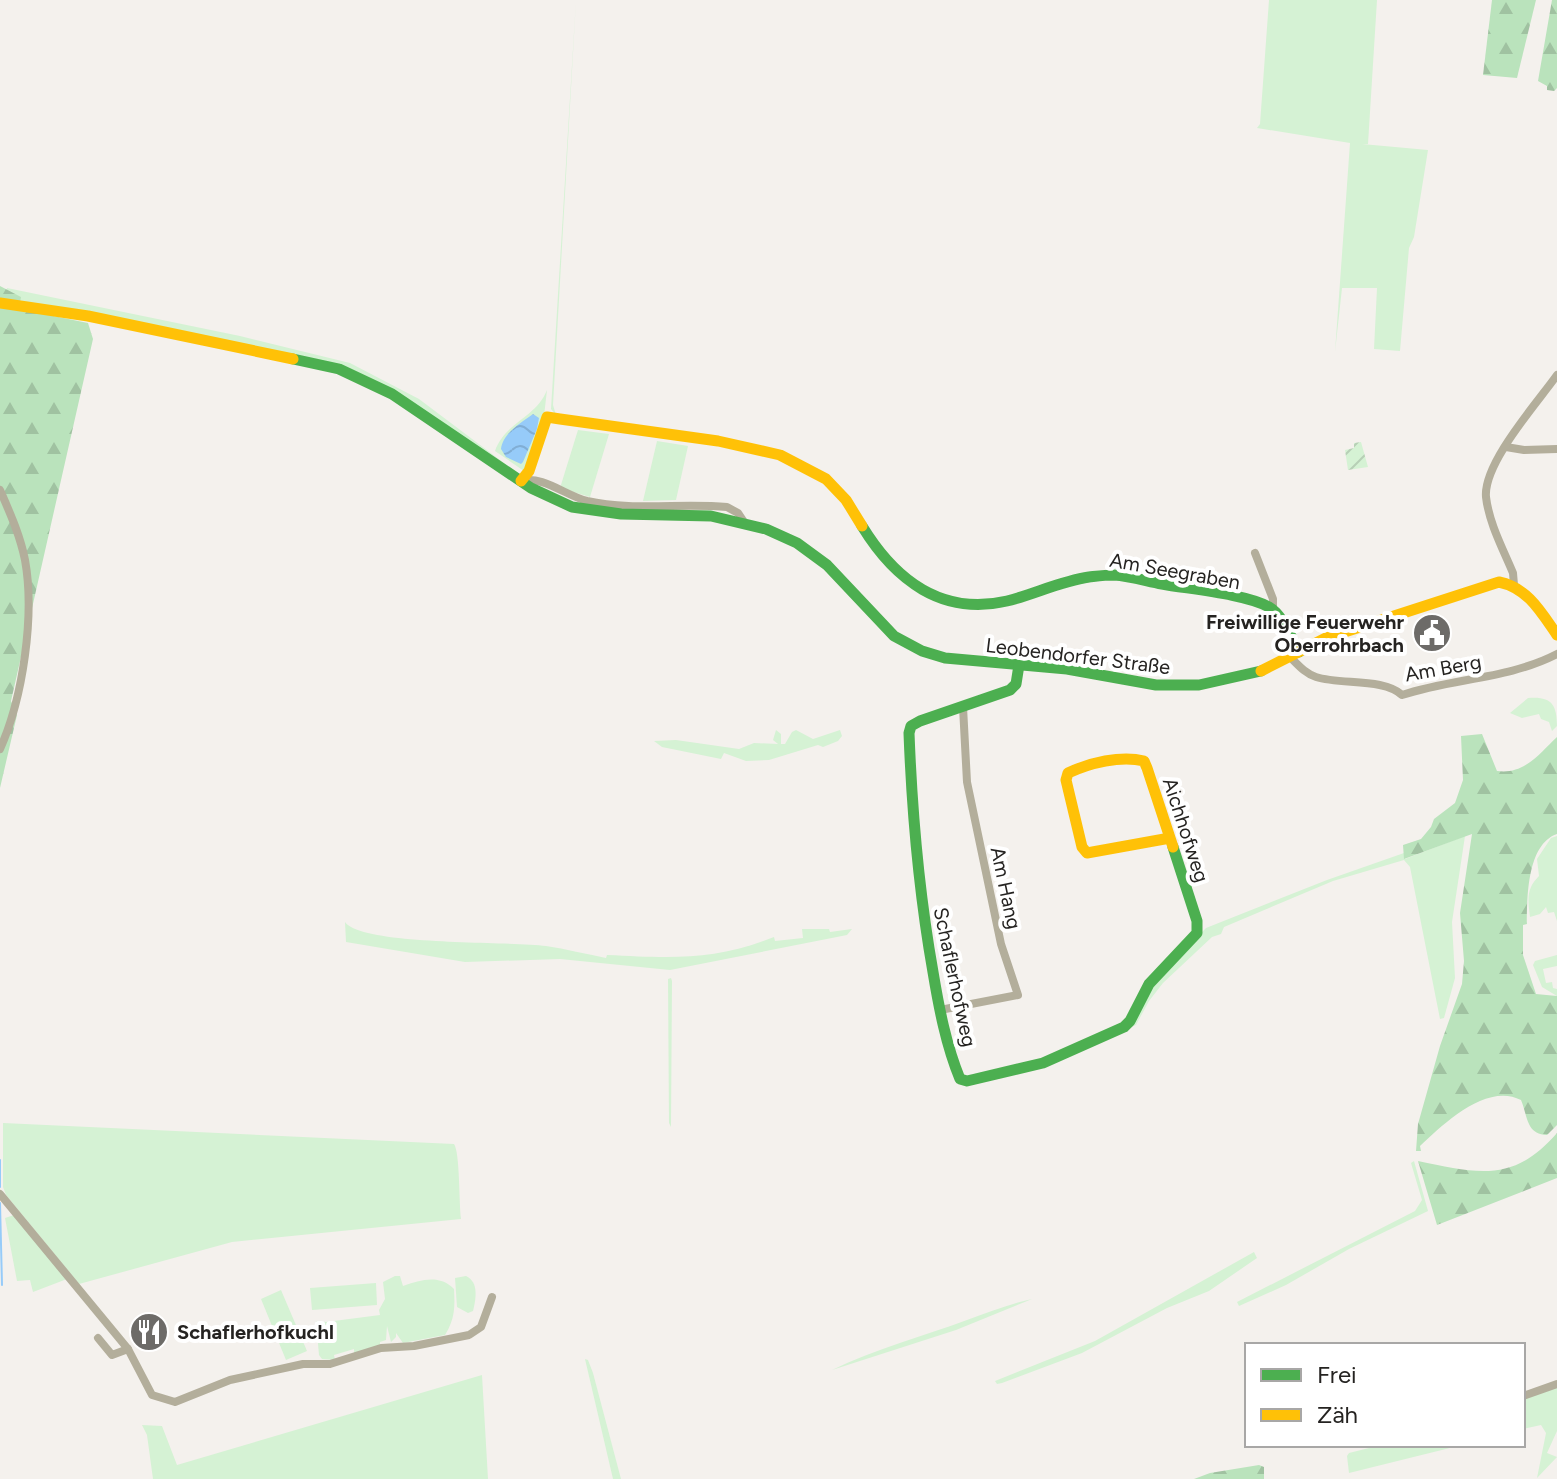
<svg xmlns="http://www.w3.org/2000/svg" width="1557" height="1479" font-family="Figtree,sans-serif">
	<style>
		.green { fill: #d5f2d4 }
		.forest { fill: url(#forest-firs) }
		.garden { fill: url(#garden-furrows) }
		.water { fill: url(#water-waves) }
		.lines { fill: none; stroke-linecap: round; stroke-linejoin: round }
		.stream { stroke: #96cbf9; stroke-width: 2 }
		.street { stroke: #b3ae9b; stroke-width: 8 }
		.fast { stroke: #4caf50; stroke-width: 11 }
		.slow { stroke: #ffc107; stroke-width: 11 }
		.labels { text-anchor: middle; stroke-width: 8; stroke-linejoin: round; paint-order: stroke }
		.street-label { font-size: 20px; fill: #252321; stroke: #fff }
		.poi-label { font-size: 20px; font-weight: bold; fill: #252321; stroke: #fff; text-anchor: end }
	</style>
	<defs>
		<pattern id="forest-firs" width="22" height="20" patternUnits="userSpaceOnUse" patternTransform="scale(2)"><rect width="22" height="20" fill="#bae3bc"/><path d="M5 1l3.5 6h-7zM16 11l3.5 6h-7z" fill="#a0c2a1"/></pattern>
		<pattern id="garden-furrows" width="10" height="10" patternUnits="userSpaceOnUse" patternTransform="scale(2)"><rect width="10" height="10" fill="#d5f2d4"/><path d="M-1 1l2-2M0 10L10 0M9 11l2-2" fill="none" stroke="#b7cfb6"/></pattern>
		<pattern id="water-waves" width="16" height="10" patternUnits="userSpaceOnUse" patternTransform="scale(2)"><rect width="16" height="10" fill="#96cbf9"/><path d="M0 5q4-4 8 0t8 0" fill="none" stroke="#81aed5"/></pattern>
	</defs>
	<rect width="100%" height="100%" fill="#f4f1ed"/>
	<g class="green">
		<polygon points="576,0 553,405 556,415 551,409"/>
		<polygon points="1269,0 1377,0 1368,144 1362,144 1428,150 1414,237 1409,248 1400,351 1374,349 1377,288 1342,288 1335,352 1350,143 1257,128 1260,124"/>
		<polygon points="7,288 240,336 350,363 419,399 520,475 374,380 0,296 20,297 7,291"/>
		<path d="M547,390L544,416L524,471L495,451C505,422 536,418 547,390Z"/>
		<polygon points="578,430 609,434 590,497 560,488"/>
		<polygon points="657,441 688,446 676,500 643,501"/>
		<path d="M1528,698C1551,696 1557,704 1557,726L1552,731L1549,722L1541,719L1539,714L1522,718L1510,713Z"/>
		<polygon points="776,730 781,734 781,744 785,744 792,732 796,730 813,739 840,730 842,736 838,741 823,747 818,745 769,760 746,761 724,753 721,759 662,747 654,741 676,740 739,749 754,743 778,744 773,740"/>
		<polygon points="1465,836 1452,922 1455,978 1444,1018 1440,1019 1410,867 1404,860 1333,881 1224,927 1221,934 1212,937 1163,983 1149,1001 1136,1025 1072,1054 1126,1029 1147,990 1206,928 1327,880 1404,853 1405,859"/>
		<path d="M1557,836V921L1554,912L1548,913L1546,907L1540,914L1530,917C1528,899 1526,889 1539,876L1537,859L1551,838Z"/>
		<path d="M345,922C361,946 511,941 546,946C566,949 586,954 606,958L607,955C672,958 714,961 774,937L775,941L803,938L802,929H829L830,932L852,929L847,935L670,970L560,959L465,962L346,942Z"/>
		<polygon points="1557,955 1557,966 1543,969 1546,983 1552,982 1553,988 1557,989 1557,996 1542,987 1533,965 1535,961"/>
		<polygon points="671,978 672,981 671,1127 669,1123 668,979"/>
		<path d="M3,1123L454,1144C460,1152 459,1204 461,1219L232,1242L79,1284L6,1195L3,1187Z"/>
		<polygon points="1414,1161 1428,1211 1349,1249 1286,1285 1239,1306 1237,1302 1415,1211 1422,1200 1411,1163"/>
		<polygon points="14,1215 67,1279 33,1292 30,1280 17,1281 5,1218"/>
		<polygon points="1254,1252 1257,1258 1209,1291 1167,1308 1082,1353 1002,1383 997,1384 995,1381 1095,1341"/>
		<path d="M395,1276H400L403,1286C421,1280 439,1274 454,1289C455,1307 455,1319 445,1335L403,1343L396,1333V1337L391,1342L387,1326L386,1340L380,1342V1346L354,1355V1349L334,1355L335,1360L322,1359L319,1355L316,1321L326,1322L380,1315L379,1310L385,1299L383,1282Z"/>
		<path d="M466,1276C479,1282 476,1299 473,1311L468,1313L457,1307L455,1278Z"/>
		<polygon points="376,1283 377,1305 312,1310 310,1288"/>
		<polygon points="281,1290 307,1351 286,1360 261,1299"/>
		<path d="M1032,1299L956,1330L832,1370C875,1349 921,1337 967,1320C989,1312 1009,1304 1032,1299Z"/>
		<polygon points="585,1359 588,1360 593,1373 621,1479 613,1479"/>
		<polygon points="482,1375 488,1479 153,1479 147,1435 142,1425 162,1426 177,1465"/>
		<polygon points="1557,1387 1557,1431 1547,1453 1557,1457 1537,1478 1546,1433 1541,1425 1523,1429 1523,1399"/>
		<polygon points="1381,1445 1462,1445 1349,1473 1347,1456 1349,1453"/>
	</g>
	<g class="forest">
		<polygon points="1492,0 1536,0 1517,78 1483,75"/>
		<polygon points="1552,0 1557,0 1557,88 1554,91 1547,90 1547,86 1538,81"/>
		<polygon points="0,286 21,297 19,309 88,323 93,339 11,701 17,715 0,788"/>
		<path d="M1482,734L1497,771C1524,775 1539,754 1557,737V834C1527,844 1527,898 1527,924L1523,925V955L1536,994L1557,996V1125L1547,1135C1526,1134 1528,1117 1521,1100C1487,1082 1443,1124 1420,1146L1421,1151H1416L1418,1124L1440,1046L1462,984L1464,961L1460,913L1472,834L1404,859L1403,845L1421,839L1431,827L1434,819L1455,803L1463,780L1461,736Z"/>
		<path d="M1557,1133V1178L1437,1225L1418,1161C1477,1173 1513,1184 1557,1133Z"/>
		<polygon points="1259,1465 1264,1467 1264,1479 1194,1479 1210,1473"/>
	</g>
	<polygon class="garden" points="1361,442 1368,467 1348,470 1345,450 1354,448 1354,443"/>
	<path class="water" d="M533,414L539,418L537,429L523,462L521,464L506,457L501,449C503,433 521,423 533,414Z"/>
	<g class="lines">
		<g class="stream">
			<polyline points="0,1160 0,1187"/>
			<polyline points="0,1203 2,1285"/>
		</g>
		<g class="street">
			<polyline points="1506,447 1524,450 1557,449"/>
			<path d="M522,481C541,475 567,496 587,501C632,511 681,503 727,507L738,513L744,522"/>
			<path d="M0,490C10,513 20,535 25,560C35,615 23,698 0,749"/>
			<polyline points="1255,553 1273,599 1273,609"/>
			<path d="M1514,585L1513,573C1503,549 1489,523 1486,497C1483,463 1538,402 1557,375"/>
			<path d="M1291,658C1299,666 1306,674 1316,677C1341,685 1384,678 1402,695C1453,678 1509,679 1557,654"/>
			<polyline points="940,1010 1018,995 1001,944 967,782 963,707"/>
			<polyline points="0,1194 128,1349 112,1355 98,1338"/>
			<polyline points="128,1349 152,1395 175,1402 230,1380 303,1364 330,1364 381,1348 414,1346 469,1335 481,1327 492,1297"/>
			<polyline points="1523,1396 1557,1384"/>
		</g>
		<g class="fast">
			<polyline points="293,359 339,369 392,394 531,488 572,507 621,514 711,516 766,529 797,543 827,565 894,636 922,651 945,658 1067,669 1156,685 1199,685 1261,671"/>
			<path d="M862,526C895,580 942,616 1007,601C1035,594 1061,581 1089,577C1098,576 1105,575 1114,575C1130,576 1146,581 1162,584C1189,589 1246,594 1269,607C1283,615 1291,638 1299,652"/>
			<path d="M1019,665L1016,684L1010,690L920,721L911,726L909,733C912,813 919,893 933,972C939,1008 946,1045 960,1079L967,1081L1043,1063L1124,1027L1130,1021L1149,984L1197,933V921L1173,847"/>
		</g>
		<g class="slow">
			<polyline points="0,303 88,316 293,359"/>
			<polyline points="521,481 529,471 547,417 560,419 718,441 780,455 826,479 846,500 862,526"/>
			<path d="M1261,671L1326,638L1499,582C1528,588 1541,612 1557,635"/>
			<path d="M1170,838L1087,853L1082,847L1066,780L1068,773C1089,763 1121,755 1144,761L1147,768L1173,847"/>
		</g>
	</g>
	<defs>
		<symbol id="civic-disc" viewBox="-11 -11 22 22"><circle r="9.5" fill="#6d6b68" stroke="#fff"/><path d="M-.6-6.5H3V-4.5H.6V-3L4-1V1h2V6H-6V1h2V-1L-.6-3ZM-1.2 2.5V6h2.4V2.5Z" fill="#fff"/></symbol>
		<symbol id="restaurant-disc" viewBox="-11 -11 22 22"><circle r="9.5" fill="#6d6b68" stroke="#fff"/><path d="M-5-6h1v4h1v-4h1v4h1v-4h1v5L-1.5 .5V6h-2V.5L-5-1ZM5-6V6H3V1.5H1.5Q1.5-4 5-6Z" fill="#fff"/></symbol>
	</defs>
	<g fill-rule="evenodd">
		<use href="#civic-disc" x="1410" y="611" width="44" height="44"/>
		<use href="#restaurant-disc" x="127" y="1310" width="44" height="44"/>
	</g>
	<g class="labels">
		<g class="street-label">
			<text transform="translate(1175 571) rotate(10)" y="7">Am Seegraben</text>
			<text transform="translate(1078 656) rotate(7)" y="7">Leobendorfer Straße</text>
			<text transform="translate(1443 668) rotate(-10)" y="7">Am Berg</text>
			<text transform="translate(1186 830) rotate(72)" y="7">Aichhofweg</text>
			<text transform="translate(1006 888) rotate(78)" y="7">Am Hang</text>
			<text transform="translate(955 977) rotate(78)" y="7">Schaflerhofweg</text>
		</g>
		<g class="poi-label">
			<text x="1404" y="629">Freiwillige Feuerwehr<tspan x="1404" dy="23">Oberrohrbach</tspan></text>
			<text x="177" y="1339" text-anchor="start">Schaflerhofkuchl</text>
		</g>
	</g>
	<rect x="1245" y="1343" width="280" height="104" fill="#ffffff" stroke="#a8a7a6" stroke-width="2"/>
	<rect x="1261" y="1369" width="40" height="12" fill="#4caf50" stroke="#a8a7a6" stroke-width="2"/>
	<text x="1317" y="1383" font-size="24" fill="#252321">Frei</text>
	<rect x="1261" y="1409" width="40" height="12" fill="#ffc107" stroke="#a8a7a6" stroke-width="2"/>
	<text x="1317" y="1423" font-size="24" fill="#252321">Zäh</text>
</svg>
